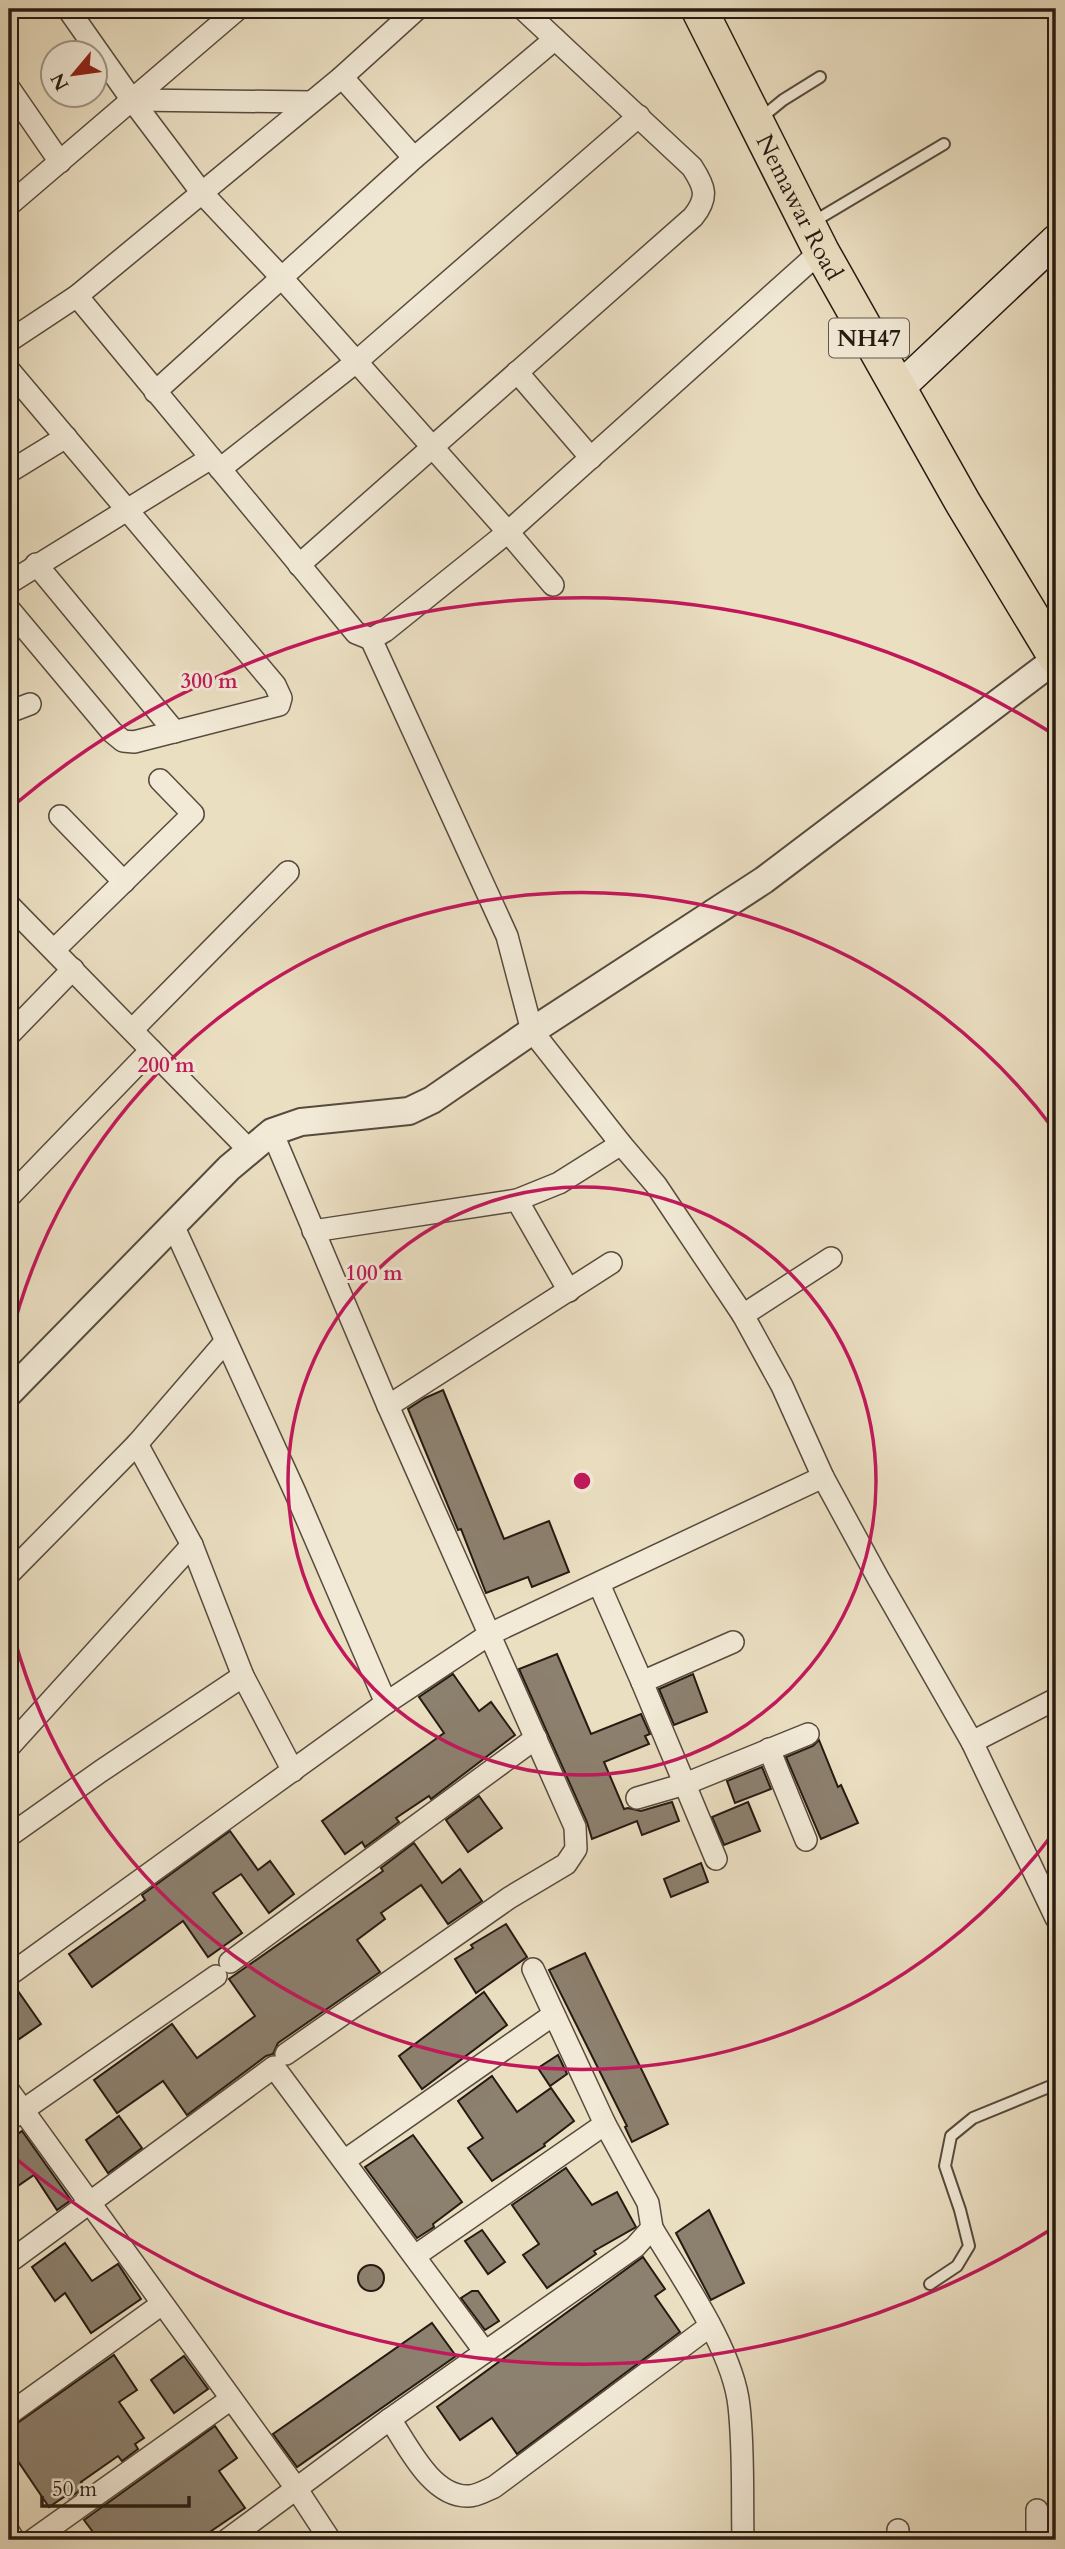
<svg xmlns="http://www.w3.org/2000/svg" width="1065" height="2549" font-family="Cardo,serif">
	<style>
		.building { fill: #8c806e; stroke: #261a12; stroke-width: 2 }
		.lines { fill: none; stroke-linecap: round; stroke-linejoin: round }
		.service-casing { stroke: #574b3e; stroke-width: 14 }
		.minor-casing { stroke: #574b3e; stroke-width: 24 }
		.tertiary-casing { stroke: #574b3e; stroke-width: 30 }
		.secondary-casing { stroke: #261a12; stroke-width: 33 }
		.trunk-casing { stroke: #261a12; stroke-width: 38 }
		.service { stroke: #f2ead7; stroke-width: 10 }
		.minor { stroke: #f2ead7; stroke-width: 21 }
		.tertiary { stroke: #f2ead7; stroke-width: 26 }
		.secondary { stroke: #f2ead7; stroke-width: 30 }
		.trunk { stroke: #ebdfc2; stroke-width: 35 }
		.ring { fill: none; stroke: #c2185b; stroke-width: 3.5 }
		.labels { text-anchor: middle; stroke-width: 6; stroke-linejoin: round; paint-order: stroke }
		.shield { fill: #f2ead7; stroke: #63584d; stroke-width: 2 }
		.shield-label { font-size: 23px; font-weight: bold; fill: #261a12 }
		.street-label { font-size: 24px; fill: #261a12; stroke: #f2ead7 }
		.centre { fill: #c2185b; stroke: #f2ead7; stroke-width: 3.5 }
		.ring-label { font-size: 21px; text-anchor: middle; font-weight: bold; fill: #c2185b; stroke: #f2ead7; stroke-width: 6; stroke-linejoin: round; paint-order: stroke }
	</style>
	<rect width="100%" height="100%" fill="#ebdfc2"/>
	<filter id="stains"><feTurbulence type="fractalNoise" baseFrequency=".00286" numOctaves="4"/><feColorMatrix values="0 0 0 0 .2 0 0 0 0 .09 0 0 0 0 .02 0 0 0 .5 -.17"/></filter>
	<radialGradient id="worn" r=".72"><stop offset=".6" stop-color="#630" stop-opacity="0"/><stop offset="1" stop-color="#630" stop-opacity=".3"/></radialGradient>
	<g class="building">
		<polygon points="443,1390 504,1539 549,1521 569,1572 532,1587 528,1577 486,1593 461,1529 458,1530 408,1409 425,1398"/>
		<polygon points="557,1654 591,1734 641,1714 650,1734 645,1736 649,1744 604,1762 624,1809 628,1808 641,1811 672,1802 679,1821 642,1835 637,1821 592,1839 587,1822 519,1669"/>
		<polygon points="453,1674 479,1711 491,1702 515,1735 431,1799 429,1796 396,1818 399,1822 365,1847 362,1842 345,1854 322,1821 444,1733 419,1697"/>
		<polygon points="693,1674 707,1712 674,1725 659,1689"/>
		<polygon points="819,1740 838,1787 841,1785 858,1823 821,1839 786,1757 813,1746"/>
		<polygon points="762,1767 771,1789 735,1803 727,1781"/>
		<polygon points="479,1796 502,1828 468,1852 446,1820"/>
		<polygon points="748,1802 760,1831 724,1845 712,1817"/>
		<polygon points="230,1831 258,1870 270,1861 294,1894 269,1913 241,1874 213,1893 242,1933 208,1957 183,1921 92,1987 69,1954 145,1900 142,1895"/>
		<polygon points="414,1843 442,1883 460,1869 482,1901 448,1924 421,1885 381,1913 385,1919 357,1940 380,1972 278,2043 273,2054 266,2056 187,2115 163,2081 117,2113 94,2080 172,2024 197,2058 255,2016 229,1979 383,1871 381,1868"/>
		<polygon points="701,1863 708,1882 671,1897 664,1879"/>
		<polygon points="506,1924 527,1957 476,1993 455,1959 473,1948 471,1945"/>
		<polygon points="585,1953 668,2124 632,2142 625,2127 627,2126 549,1970"/>
		<polygon points="18,1991 41,2024 9,2046 9,1998"/>
		<polygon points="484,1992 507,2025 422,2089 399,2056"/>
		<polygon points="558,2055 567,2074 550,2086 538,2068"/>
		<polygon points="492,2076 517,2112 551,2088 574,2121 544,2144 545,2146 492,2181 468,2148 483,2138 458,2101"/>
		<polygon points="119,2116 142,2148 108,2173 86,2140"/>
		<polygon points="22,2131 71,2200 57,2210 34,2175 9,2192 9,2140"/>
		<polygon points="413,2135 462,2202 433,2224 434,2227 417,2238 365,2167"/>
		<polygon points="566,2168 592,2205 617,2192 636,2227 594,2251 596,2254 547,2288 523,2255 539,2244 512,2205"/>
		<polygon points="709,2210 744,2283 711,2300 676,2233"/>
		<polygon points="482,2230 505,2262 488,2274 465,2241"/>
		<polygon points="65,2243 92,2281 118,2264 141,2299 91,2333 65,2293 55,2301 32,2267"/>
		<polygon points="643,2257 665,2289 655,2296 680,2332 517,2454 492,2418 460,2440 437,2407"/>
		<circle cx="371" cy="2278" r="13"/>
		<polygon points="472,2291 478,2291 499,2321 485,2330 461,2298"/>
		<polygon points="432,2323 456,2356 297,2467 273,2434"/>
		<polygon points="114,2355 137,2390 119,2402 144,2438 135,2444 138,2449 122,2461 118,2456 81,2482 85,2487 69,2498 67,2495 49,2507 9,2448 9,2429"/>
		<polygon points="184,2356 208,2389 174,2413 151,2380"/>
		<polygon points="215,2426 237,2458 219,2471 245,2508 198,2540 99,2540 84,2520"/>
	</g>
	<g class="lines">
		<defs>
			<g id="service">
				<polyline points="761,118 783,100 820,77"/>
				<polyline points="813,222 944,144"/>
				<polyline points="930,2284 957,2266 969,2246 960,2210 945,2166 951,2136 973,2118 1056,2084"/>
			</g>
			<g id="minor">
				<polyline points="68,9 132,100 202,193 281,277 508,532 553,585"/>
				<polyline points="342,77 414,158"/>
				<polyline points="9,88 60,162"/>
				<polyline points="132,100 311,102"/>
				<polyline points="9,205 238,9"/>
				<polyline points="77,296 356,633 371,639 385,631 508,532 821,251"/>
				<polyline points="9,341 77,296 342,77 417,9"/>
				<polyline points="9,370 275,685 281,698 279,705 134,742 123,741 112,732 9,609"/>
				<polyline points="517,372 591,458"/>
				<polyline points="155,392 414,158 555,39"/>
				<polyline points="220,469 356,362 639,116"/>
				<polyline points="9,472 66,437"/>
				<polyline points="36,564 175,732"/>
				<path d="M299,565L693,217C709,197 705,187 692,167L523,9"/>
				<polyline points="9,583 211,458"/>
				<polyline points="371,639 507,936 532,1031 621,1144 656,1185 743,1315 782,1386 823,1477 878,1578 972,1742 1056,1699"/>
				<polyline points="9,712 30,704"/>
				<polyline points="60,816 124,882"/>
				<polyline points="9,905 250,1151"/>
				<polyline points="54,950 193,814 160,780"/>
				<polyline points="132,1030 288,872"/>
				<polyline points="9,1035 73,969"/>
				<polyline points="272,1132 388,1406 575,1827 576,1849 566,1864 509,1898 286,2054"/>
				<polyline points="9,1197 151,1050"/>
				<polyline points="517,1200 569,1291"/>
				<polyline points="173,1225 295,1492 386,1703"/>
				<polyline points="313,1231 517,1200 559,1183 621,1144"/>
				<polyline points="743,1315 831,1258"/>
				<polyline points="388,1406 611,1263"/>
				<polyline points="137,1444 192,1545 243,1676 293,1771"/>
				<polyline points="9,1574 137,1444 225,1342"/>
				<polyline points="599,1584 642,1682 716,1859"/>
				<polyline points="642,1682 733,1642"/>
				<polyline points="972,1742 1056,1918"/>
				<polyline points="9,1747 192,1545"/>
				<polyline points="769,1749 806,1840"/>
				<polyline points="637,1798 685,1784 808,1734"/>
				<polyline points="9,1836 101,1771 243,1676"/>
				<polyline points="230,1962 536,1738"/>
				<polyline points="9,1975 386,1703 490,1634 823,1477"/>
				<polyline points="9,2091 296,2488 330,2540"/>
				<polyline points="9,2120 216,1976"/>
				<polyline points="344,2161 553,2015"/>
				<path d="M652,2228C681,2277 733,2349 739,2406C744,2450 742,2496 743,2540"/>
				<polyline points="415,2256 605,2124"/>
				<polyline points="9,2262 274,2067 485,2352 635,2247 652,2228 648,2203 605,2124 533,1969"/>
				<polyline points="9,2414 162,2304"/>
				<path d="M390,2419C408,2446 432,2498 469,2496C477,2496 487,2490 494,2487L710,2326"/>
				<polyline points="1037,2510 1037,2540"/>
				<polyline points="898,2530 898,2540"/>
				<polyline points="9,2532 14,2540"/>
				<polyline points="33,2540 231,2399"/>
				<polyline points="227,2540 390,2419 485,2352"/>
			</g>
			<polyline id="tertiary" points="9,1393 229,1168 272,1132 301,1122 409,1111 432,1100 532,1031 764,880 1056,659"/>
			<polyline id="secondary" points="897,390 1056,240"/>
			<g id="trunk">
				<path id="s1" d="M699,9L821,251L963,503L1056,657"/>
			</g>
		</defs>
		<use href="#service" class="service-casing"/>
		<use href="#minor" class="minor-casing"/>
		<use href="#tertiary" class="tertiary-casing"/>
		<use href="#secondary" class="secondary-casing"/>
		<use href="#trunk" class="trunk-casing"/>
		<use href="#service" class="service"/>
		<use href="#minor" class="minor"/>
		<use href="#tertiary" class="tertiary"/>
		<use href="#secondary" class="secondary"/>
		<use href="#trunk" class="trunk"/>
	</g>
	<g class="ring">
		<circle cx="582" cy="1481" r="294"/>
		<path d="M1055 1831A589 589 0 0 1 9 1618M9 1344A589 589 0 0 1 1055 1131"/>
		<path d="M1050 2230A883 883 0 0 1 14 2157M14 805A883 883 0 0 1 1050 732"/>
	</g>
	<g class="labels">
		<rect class="shield" x="829" y="318.5" width="80" height="39" rx="5"/>
		<g class="shield-label">
			<text x="869" y="346">NH47</text>
		</g>
		<g class="street-label">
			<text dy="8" stroke="none"><textPath href="#s1" startOffset="222">Nemawar Road</textPath></text>
		</g>
	</g>
	<circle cx="582" cy="1481" r="10" class="centre"/>
	<g class="ring-label">
		<text x="209" y="688">300 m</text>
		<text x="166" y="1072">200 m</text>
		<text x="374" y="1280">100 m</text>
	</g>
	<rect width="1065" height="2549" fill="none" stroke="#ebdfc2" stroke-width="35"/>
	<rect x="10" y="10" width="1044" height="2528" fill="none" stroke="#261a12" stroke-width="3.5"/>
	<rect x="18" y="18" width="1030" height="2514" fill="none" stroke="#261a12" stroke-width="2"/>
	<g transform="translate(74 74) rotate(241)"><circle r="33" fill="#f2ead7" stroke="#a09788" stroke-width="2"/>
	<path d="M0-5L12 26L0 18L-12 26Z" fill="#8f2418"/>
	<text y="-10" font-size="19" font-weight="bold" text-anchor="middle" fill="#261a12">N</text>
	</g>
	<path d="M42 2496v10h147v-10" fill="none" stroke="#261a12" stroke-width="3.5"/>
	<text x="52" y="2496" font-size="21" fill="#261a12" stroke="#f2ead7" stroke-width="5" paint-order="stroke">50 m</text>
	<rect width="100%" height="100%" filter="url(#stains)"/>
	<rect width="100%" height="100%" fill="url(#worn)"/>
</svg>
